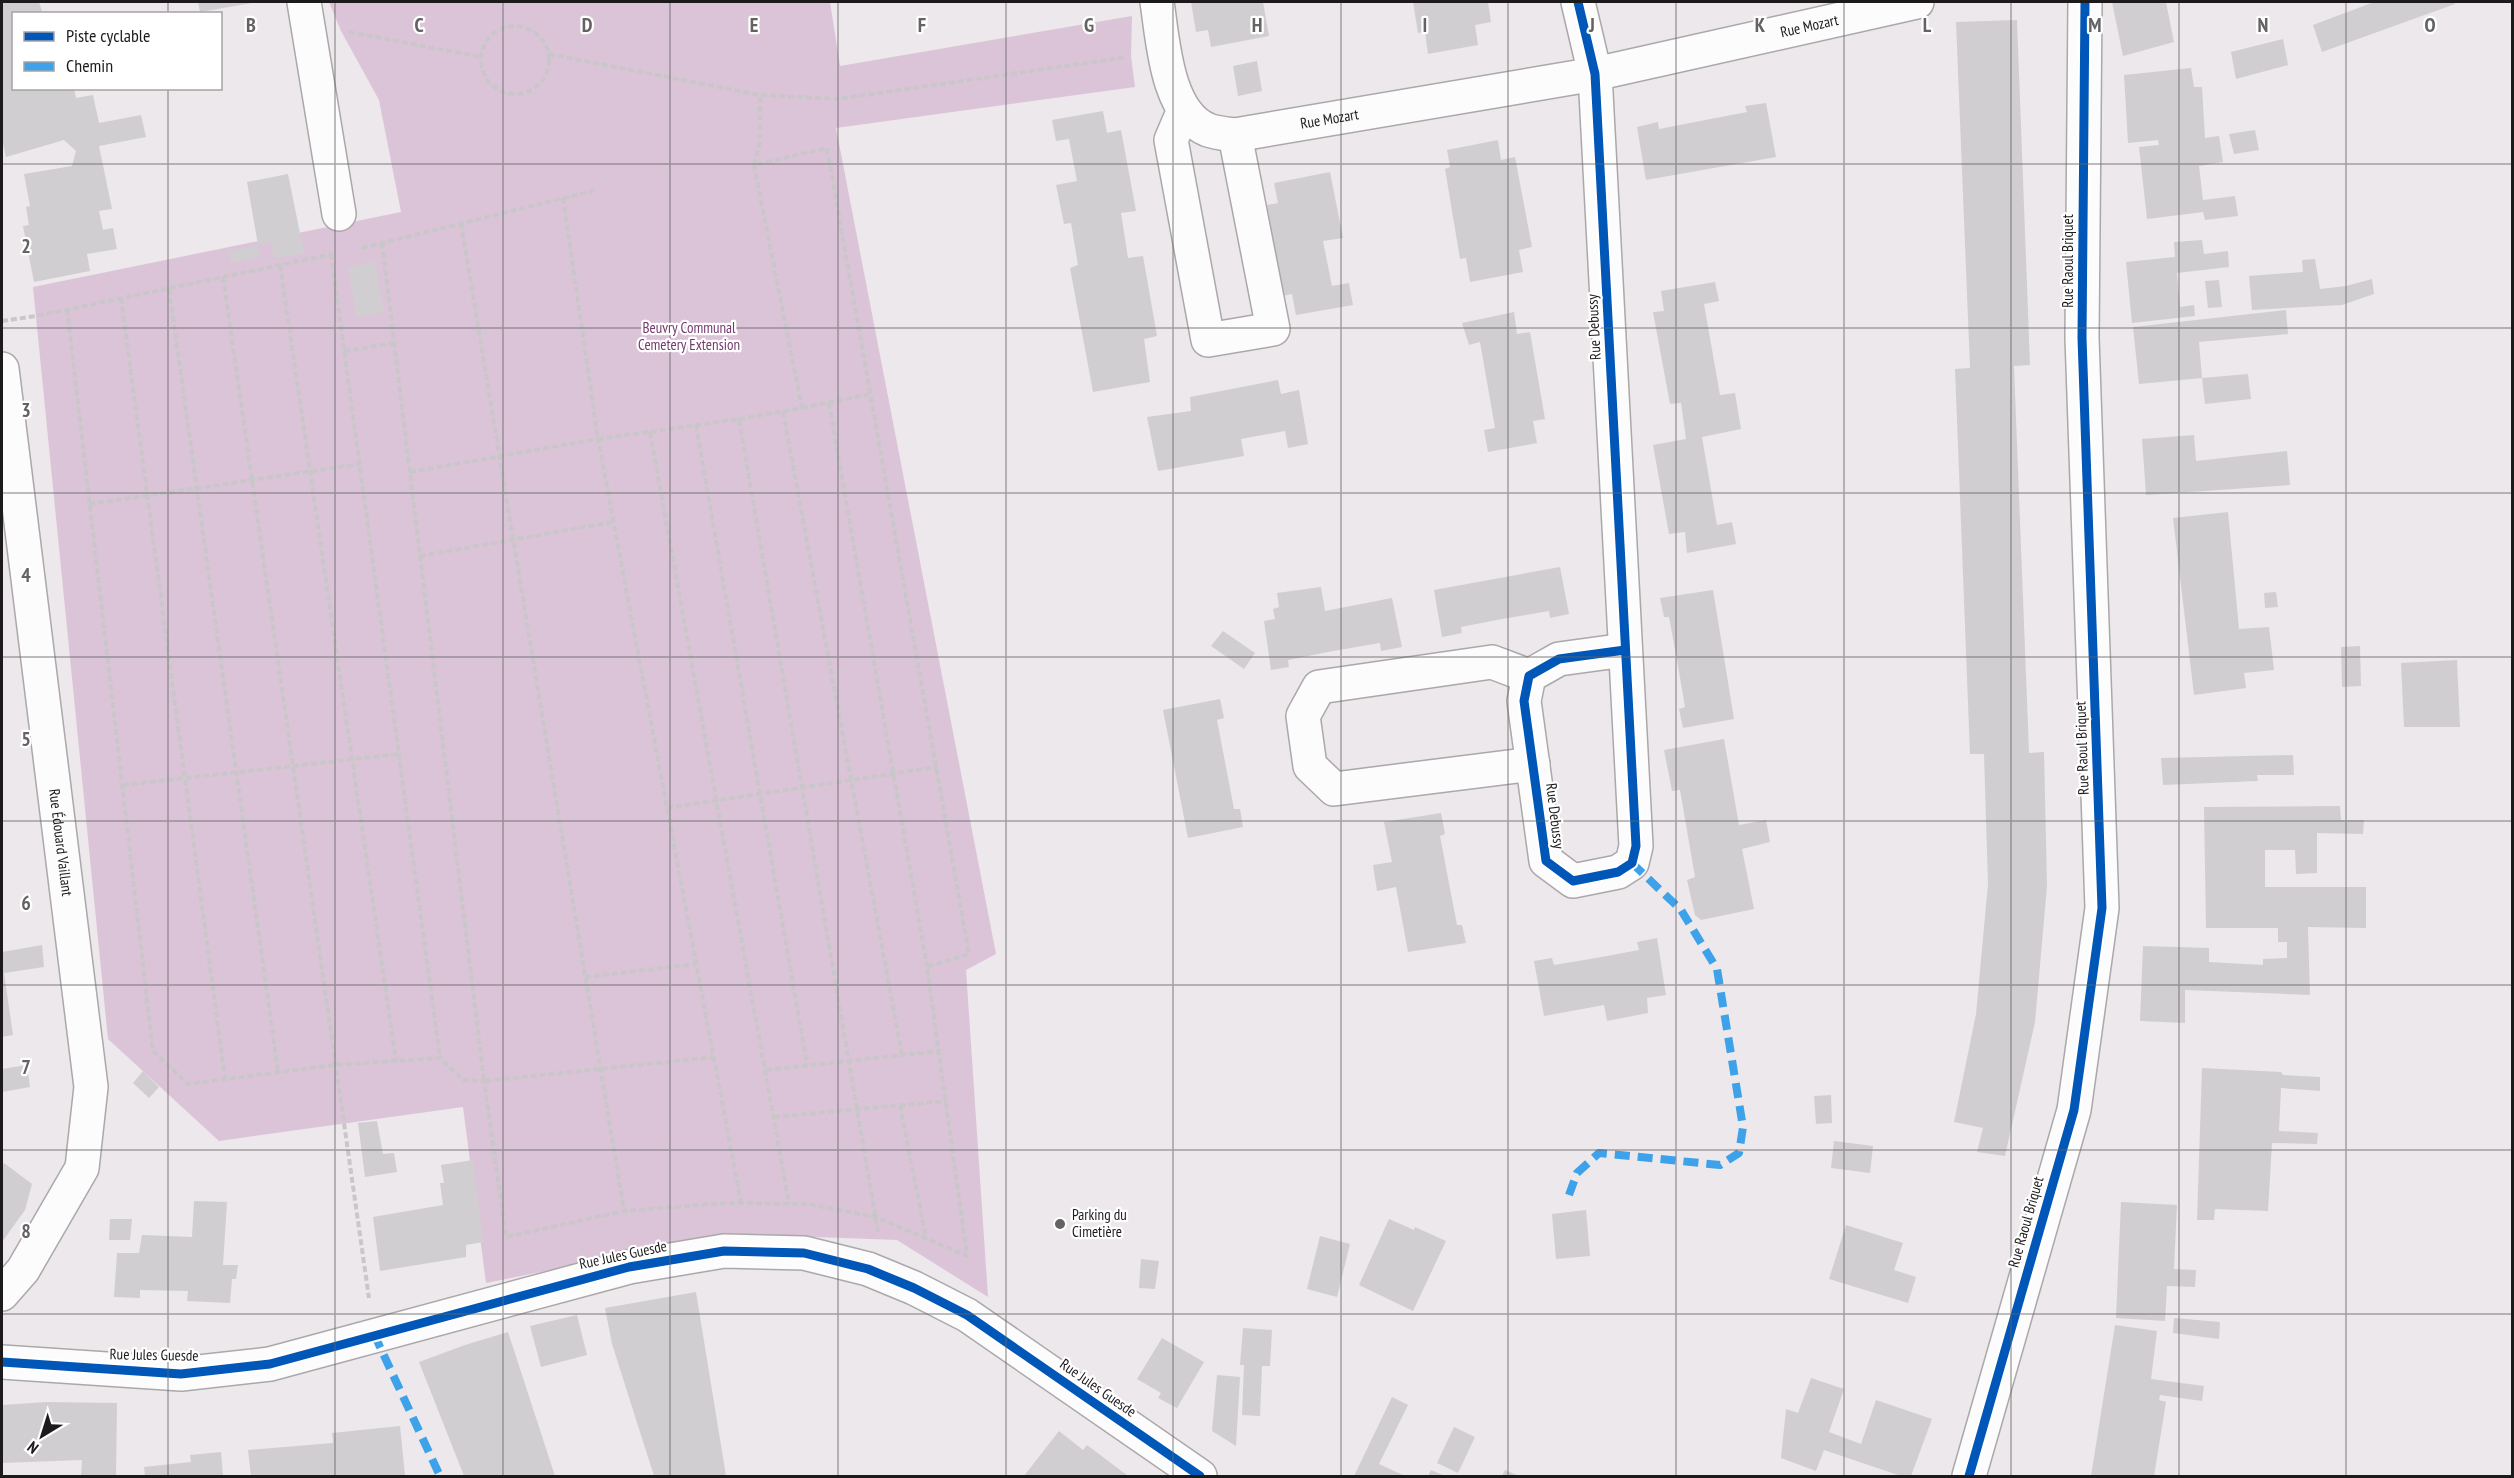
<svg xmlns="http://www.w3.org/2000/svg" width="2514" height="1478" font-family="'PT Sans Narrow',sans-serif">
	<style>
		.green { fill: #dcc4d8 }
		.building { fill: #d1ced1 }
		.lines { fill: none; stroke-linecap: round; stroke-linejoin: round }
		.minor-casing { stroke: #aba8aa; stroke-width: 36 }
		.path { stroke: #c9c7c9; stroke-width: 4; stroke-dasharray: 6 3; stroke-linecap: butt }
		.minor { stroke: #fcfcfc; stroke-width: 33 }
		.quiet { stroke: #3da2ea; stroke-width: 8; stroke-dasharray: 15 8; stroke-linecap: butt }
		.cycleway-casing { stroke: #fff; stroke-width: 13 }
		.cycleway { stroke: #0057b8; stroke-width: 9 }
		.grid { fill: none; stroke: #656264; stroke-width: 1.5; stroke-opacity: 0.55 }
		.poi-dot { fill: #656264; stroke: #fff; stroke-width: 2 }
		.labels { text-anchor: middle; stroke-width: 4.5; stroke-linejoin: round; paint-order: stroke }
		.street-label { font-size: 15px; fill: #1d1a1c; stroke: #fff }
		.park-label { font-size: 15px; fill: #75396f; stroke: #fff }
		.poi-label { font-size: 15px; fill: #1d1a1c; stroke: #fff; text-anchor: start }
		.grid-label { font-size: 20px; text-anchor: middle; font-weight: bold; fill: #656264; stroke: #fff; stroke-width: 4.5; stroke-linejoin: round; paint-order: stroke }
	</style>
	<rect width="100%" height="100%" fill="#ece8eb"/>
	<polygon class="green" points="329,2 830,2 840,66 1132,16 1131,56 1135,87 836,128 996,954 966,970 988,1297 897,1240 731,1234 486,1283 463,1107 219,1141 108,1039 33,287 401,212 379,100 341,31"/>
	<g class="building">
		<polygon points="2,2 39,2 43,14 14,14 14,88 74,88 76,98 93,95 99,123 141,115 146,137 99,146 112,209 99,211 103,230 113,228 117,249 87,254 90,271 34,282 23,226 29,225 26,207 30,206 24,174 72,166 76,151 64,140 6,157 2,140"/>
		<polygon points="198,2 252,2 252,3 200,12"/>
		<polygon points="1191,2 1263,2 1269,36 1211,47 1208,30 1196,32"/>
		<polygon points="1413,2 1488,2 1491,22 1475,25 1478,45 1428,54 1425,32 1418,33"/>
		<polygon points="2112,2 2166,2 2174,42 2123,56"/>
		<polygon points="2374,2 2454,2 2455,4 2322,52 2313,25"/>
		<polygon points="2017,20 2030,365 2014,366 2029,753 2044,752 2047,886 2035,1022 2005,1156 1977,1152 1983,1128 1954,1122 1976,1014 1988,884 1984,754 1970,754 1955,369 1970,368 1956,22"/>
		<polygon points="2283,39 2288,65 2236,79 2231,52"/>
		<polygon points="1257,61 1262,91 1238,96 1233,66"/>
		<polygon points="2191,68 2194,87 2202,87 2205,138 2219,136 2223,162 2199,166 2203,200 2235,196 2238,216 2205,220 2203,212 2147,219 2139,147 2159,145 2158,140 2128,143 2124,75"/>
		<polygon points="1766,103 1776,157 1646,180 1637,127 1658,122 1659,129 1747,112 1745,106"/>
		<polygon points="1103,111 1107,133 1121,130 1136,211 1121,213 1128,258 1143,256 1157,336 1144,339 1150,382 1093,392 1070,268 1078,265 1071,223 1064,224 1056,185 1077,181 1069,139 1056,141 1052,120"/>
		<polygon points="2255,130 2259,150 2234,154 2229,134"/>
		<polygon points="1498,140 1501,160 1515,157 1532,247 1519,250 1523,272 1470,282 1466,258 1460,259 1445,169 1450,167 1447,150"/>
		<polygon points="1330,172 1343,238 1323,241 1332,286 1349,283 1353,305 1296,315 1292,294 1282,296 1267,205 1278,203 1274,183"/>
		<polygon points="288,174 304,253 274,258 271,242 258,245 247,182"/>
		<polygon points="2202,240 2204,254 2228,251 2229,267 2177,273 2180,307 2194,305 2195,316 2132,323 2126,262 2175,257 2174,242"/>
		<polygon points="258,245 260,257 231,263 228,251"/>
		<polygon points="2315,259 2320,289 2346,286 2372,279 2374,294 2342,305 2252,310 2249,276 2303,272 2302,260"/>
		<polygon points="375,261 384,312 357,318 348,267"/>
		<polygon points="2219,280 2222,307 2208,308 2205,281"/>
		<polygon points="1715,282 1719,301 1704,304 1720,395 1735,393 1741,429 1702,437 1717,525 1732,522 1736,544 1687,553 1685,532 1669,534 1653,445 1686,439 1681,403 1670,404 1653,312 1664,311 1661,291"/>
		<polygon points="2286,310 2288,334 2199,342 2202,378 2139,384 2133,327"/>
		<polygon points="1514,312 1517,334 1530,332 1545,419 1533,421 1537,443 1488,452 1484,430 1495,428 1480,342 1469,345 1462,323"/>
		<polygon points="2248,374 2251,399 2205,404 2202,378"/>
		<polygon points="1278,380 1281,394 1299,390 1308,444 1288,448 1285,431 1241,439 1244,456 1158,471 1147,417 1191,411 1190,397"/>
		<polygon points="2194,435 2196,461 2287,451 2290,485 2146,495 2142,439"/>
		<polygon points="2228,512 2239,629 2269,627 2274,670 2244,673 2246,688 2194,695 2173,518"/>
		<polygon points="1560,567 1569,614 1550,618 1549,611 1502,619 1461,627 1462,633 1442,637 1434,590"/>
		<polygon points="1321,587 1325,611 1392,598 1402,647 1381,651 1380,643 1333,651 1288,660 1289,667 1271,670 1264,621 1275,619 1273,609 1279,607 1277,593"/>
		<polygon points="1713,590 1734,719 1683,728 1679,709 1685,707 1677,660 1669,617 1664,617 1660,598"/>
		<polygon points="2276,592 2278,607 2265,608 2264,593"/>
		<polygon points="1223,631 1255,653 1244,669 1211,646"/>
		<polygon points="2360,646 2361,686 2342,687 2341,647"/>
		<polygon points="2457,660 2460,727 2404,727 2401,663"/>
		<polygon points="1220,699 1224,718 1217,720 1234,809 1240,809 1243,827 1188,838 1163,710"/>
		<polygon points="1724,739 1739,825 1766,820 1770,842 1742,849 1754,909 1701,920 1695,915 1687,880 1695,877 1680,790 1672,791 1664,750"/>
		<polygon points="2293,755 2294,775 2257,775 2258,781 2163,785 2161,758"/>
		<polygon points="2340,806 2341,820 2364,820 2363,834 2317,833 2317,873 2296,874 2295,850 2265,850 2265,887 2366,887 2366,928 2308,927 2310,995 2185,990 2185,1023 2140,1021 2143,946 2209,948 2209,962 2263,965 2263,959 2287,958 2287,942 2278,942 2278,928 2206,928 2204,807"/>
		<polygon points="1441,813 1445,834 1440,836 1457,925 1462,925 1466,943 1408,952 1396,887 1377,891 1373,865 1392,862 1384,822"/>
		<polygon points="1657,938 1666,995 1647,998 1648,1013 1607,1021 1604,1005 1544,1016 1534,961 1552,958 1554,965 1596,958 1639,950 1637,942"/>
		<polygon points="42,945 44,967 4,973 13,1035 2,1037 2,952"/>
		<polygon points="27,1065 30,1087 2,1092 2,1069"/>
		<polygon points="2202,1068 2281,1072 2283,1075 2320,1077 2320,1091 2281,1088 2279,1131 2318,1133 2317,1144 2272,1143 2268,1211 2215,1209 2214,1220 2197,1220"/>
		<polygon points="143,1071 159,1087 149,1098 133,1083"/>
		<polygon points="1831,1095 1832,1123 1816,1124 1814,1096"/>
		<polygon points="377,1121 383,1154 394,1153 397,1172 365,1177 358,1123"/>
		<polygon points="1834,1141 1873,1146 1870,1173 1831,1168"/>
		<polygon points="473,1160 483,1242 466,1245 466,1257 380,1271 373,1217 443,1205 440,1183 444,1183 441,1165"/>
		<polygon points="4,1163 32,1184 25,1210 2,1242 2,1166"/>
		<polygon points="194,1201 227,1202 223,1265 238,1265 236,1279 232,1279 230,1303 187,1301 188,1291 140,1290 140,1298 114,1297 117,1253 139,1253 142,1235 192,1237"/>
		<polygon points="2121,1202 2177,1205 2174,1269 2196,1270 2195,1287 2167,1286 2165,1321 2116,1318"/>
		<polygon points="1586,1210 1590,1256 1556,1259 1552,1214"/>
		<polygon points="110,1219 132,1219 130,1240 109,1240"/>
		<polygon points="1389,1219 1414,1230 1415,1227 1446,1241 1413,1311 1359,1285"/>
		<polygon points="1846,1225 1903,1243 1894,1270 1916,1277 1908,1303 1829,1279"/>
		<polygon points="1320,1236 1350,1244 1337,1297 1307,1289"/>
		<polygon points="1141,1259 1159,1261 1155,1289 1139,1288"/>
		<polygon points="696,1292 726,1476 654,1476 612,1344 605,1308"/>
		<polygon points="577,1315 587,1355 541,1367 530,1326"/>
		<polygon points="2174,1318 2220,1322 2219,1339 2173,1333"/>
		<polygon points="2115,1325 2157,1331 2151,1379 2204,1386 2202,1401 2160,1395 2159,1400 2166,1402 2154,1476 2091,1476"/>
		<polygon points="1243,1328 1272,1330 1270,1366 1262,1366 1260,1416 1242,1415 1244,1365 1240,1365"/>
		<polygon points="508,1332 555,1476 464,1476 419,1362 465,1345"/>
		<polygon points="1162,1338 1204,1362 1177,1408 1158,1398 1161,1393 1137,1379"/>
		<polygon points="1217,1375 1240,1377 1236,1446 1212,1431"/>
		<polygon points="1811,1378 1844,1389 1829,1432 1861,1444 1876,1400 1932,1419 1911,1476 1901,1476 1824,1450 1816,1471 1781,1458 1786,1409 1798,1413"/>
		<polygon points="1392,1397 1408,1405 1379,1464 1405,1476 1354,1476"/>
		<polygon points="47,1402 117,1403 116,1476 81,1476 82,1460 2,1463 2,1405"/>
		<polygon points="400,1426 405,1476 251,1476 248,1450 333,1443 332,1433"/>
		<polygon points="1454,1427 1475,1437 1458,1473 1437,1463"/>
		<polygon points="1059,1431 1083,1450 1087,1445 1128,1476 1024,1476"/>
		<polygon points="221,1452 223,1476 145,1476 144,1467 191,1462 190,1455"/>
		<polygon points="1431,1470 1445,1476 1428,1476"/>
		<polygon points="1505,1470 1519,1476 1502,1476"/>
	</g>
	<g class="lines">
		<defs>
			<g id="minor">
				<polyline points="304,2 339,214"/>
				<path id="s1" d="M1157,2C1163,40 1166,113 1208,130C1216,133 1227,134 1235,135L1595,74L1917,2"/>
				<polyline points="1578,2 1595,74 1636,846 1632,863 1618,872 1573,881 1546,861 1524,701 1529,676 1559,659 1625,650"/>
				<polyline points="1183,112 1171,140 1208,340 1273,329 1235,135"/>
				<path id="s2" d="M2,369L91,1087L82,1168L23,1270L2,1294"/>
				<polyline points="1529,676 1492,662 1319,687 1303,716 1310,766 1334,789 1533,764"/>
				<polyline points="2,1362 181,1374 270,1364 629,1267 724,1251 804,1253 868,1269 914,1288 967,1315 1200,1476"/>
				<polyline points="1969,1476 2074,1110 2102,908 2082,338 2085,2"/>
			</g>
		</defs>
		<use href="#minor" class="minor-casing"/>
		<g class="path">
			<circle cx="515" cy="60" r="34"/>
			<polyline points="349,32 481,57"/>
			<polyline points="549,54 760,95 838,99 1127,57"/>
			<polyline points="754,165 760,141 760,95"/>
			<polyline points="563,198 598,439 739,419 878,1232"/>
			<polyline points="461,223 624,1211"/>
			<polyline points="382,243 484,1081 714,1057"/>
			<polyline points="362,248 596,190"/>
			<polyline points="331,254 440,1058"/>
			<polyline points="280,265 396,1061"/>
			<polyline points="223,277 369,1298"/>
			<polyline points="169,289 278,1072"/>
			<polyline points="121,298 225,1079"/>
			<polyline points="67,309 153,1051 188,1084 334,1065 440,1058 463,1080 484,1081 506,1237 624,1211 725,1203 808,1204 876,1217 967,1256 927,967 969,954 827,148 754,165 802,408 739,419"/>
			<polyline points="2,321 36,316 333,254"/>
			<polyline points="344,351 395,343"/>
			<polyline points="829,403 927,967"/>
			<polyline points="802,408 870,394"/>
			<polyline points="783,412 902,1055"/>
			<polyline points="696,425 807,1065"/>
			<polyline points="650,432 789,1204"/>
			<polyline points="410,472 598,439 741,1203"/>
			<polyline points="89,504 360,464"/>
			<polyline points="420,556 613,522"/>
			<polyline points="123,785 399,754"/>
			<polyline points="667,808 937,767"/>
			<polyline points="585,977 696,964"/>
			<polyline points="766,1070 939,1051"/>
			<polyline points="900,1105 926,1238"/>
			<polyline points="774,1117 946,1101"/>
		</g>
		<use href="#minor" class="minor"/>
		<g class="quiet">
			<polyline points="1569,1195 1577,1173 1599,1153 1720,1165 1739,1153 1743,1127 1717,969 1681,910 1632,863"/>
			<polyline points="374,1334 440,1476"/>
		</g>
		<defs>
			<g id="cycleway">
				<polyline points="1578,2 1595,74 1636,846 1632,863 1618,872 1573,881 1546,861 1524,701 1529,676 1559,659 1625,650"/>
				<polyline points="2,1362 181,1374 270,1364 629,1267 724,1251 804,1253 868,1269 914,1288 967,1315 1200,1476"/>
				<polyline points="1969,1476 2074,1110 2102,908 2082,338 2085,2"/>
			</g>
		</defs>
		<use href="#cycleway" class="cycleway-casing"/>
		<use href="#cycleway" class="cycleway"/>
	</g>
	<path class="grid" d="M168,2V14M335,2V1476M503,2V1476M670,2V1476M838,2V1476M1006,2V1476M1173,2V1476M1341,2V1476M1508,2V1476M1676,2V1476M1844,2V1476M2011,2V1476M2179,2V1476M2346,2V1476M168,88V1476M2,164H2512M2,328H2512M2,493H2512M2,657H2512M2,821H2512M2,985H2512M2,1150H2512M2,1314H2512"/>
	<circle class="poi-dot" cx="1060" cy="1224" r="6"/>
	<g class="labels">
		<g class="street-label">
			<text dy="5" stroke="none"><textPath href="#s1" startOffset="756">Rue Mozart</textPath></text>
			<text dy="5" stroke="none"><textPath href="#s1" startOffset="267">Rue Mozart</textPath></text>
			<text transform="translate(2068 261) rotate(-90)" y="5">Rue Raoul Briquet</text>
			<text transform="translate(1594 327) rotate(-93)" y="5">Rue Debussy</text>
			<text transform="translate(2082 748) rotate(-92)" y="5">Rue Raoul Briquet</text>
			<text transform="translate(1555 816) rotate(83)" y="5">Rue Debussy</text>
			<text dy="5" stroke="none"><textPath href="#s2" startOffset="477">Rue Édouard Vaillant</textPath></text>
			<text transform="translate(2026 1222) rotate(-74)" y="5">Rue Raoul Briquet</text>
			<text transform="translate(623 1255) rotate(-12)" y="5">Rue Jules Guesde</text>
			<text transform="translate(154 1355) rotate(1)" y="5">Rue Jules Guesde</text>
			<text transform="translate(1098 1388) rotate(35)" y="5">Rue Jules Guesde</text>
		</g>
		<g class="park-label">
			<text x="689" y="333">Beuvry Communal<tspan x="689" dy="17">Cemetery Extension</tspan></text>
		</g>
		<g class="poi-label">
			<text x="1072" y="1220">Parking du<tspan x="1072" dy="17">Cimetière</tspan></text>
		</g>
	</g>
	<g class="grid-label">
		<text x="251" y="32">B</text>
		<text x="419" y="32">C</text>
		<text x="587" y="32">D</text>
		<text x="754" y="32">E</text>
		<text x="922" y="32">F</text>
		<text x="1089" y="32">G</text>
		<text x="1257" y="32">H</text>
		<text x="1425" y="32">I</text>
		<text x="1592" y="32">J</text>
		<text x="1760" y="32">K</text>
		<text x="1927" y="32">L</text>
		<text x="2095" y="32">M</text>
		<text x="2263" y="32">N</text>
		<text x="2430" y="32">O</text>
		<text x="26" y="253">2</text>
		<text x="26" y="417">3</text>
		<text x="26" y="582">4</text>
		<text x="26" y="746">5</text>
		<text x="26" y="910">6</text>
		<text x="26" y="1074">7</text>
		<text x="26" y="1238">8</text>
	</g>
	<rect width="2514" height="1478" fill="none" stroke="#1d1a1c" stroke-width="6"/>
	<rect x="12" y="12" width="210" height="78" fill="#ffffff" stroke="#a5a3a4" stroke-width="1.5"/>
	<rect x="24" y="32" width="30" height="9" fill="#0057b8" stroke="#a5a3a4" stroke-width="1.5"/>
	<text x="66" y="42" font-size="18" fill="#1d1a1c">Piste cyclable</text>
	<rect x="24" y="62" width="30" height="9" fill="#3da2ea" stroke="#a5a3a4" stroke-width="1.5"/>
	<text x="66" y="72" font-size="18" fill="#1d1a1c">Chemin</text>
	<g transform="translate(42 1436) rotate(218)" stroke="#ffffff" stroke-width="4.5" paint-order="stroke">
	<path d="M0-4.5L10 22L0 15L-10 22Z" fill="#1d1a1c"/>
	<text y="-9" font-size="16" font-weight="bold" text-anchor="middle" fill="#1d1a1c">N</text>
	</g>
</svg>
